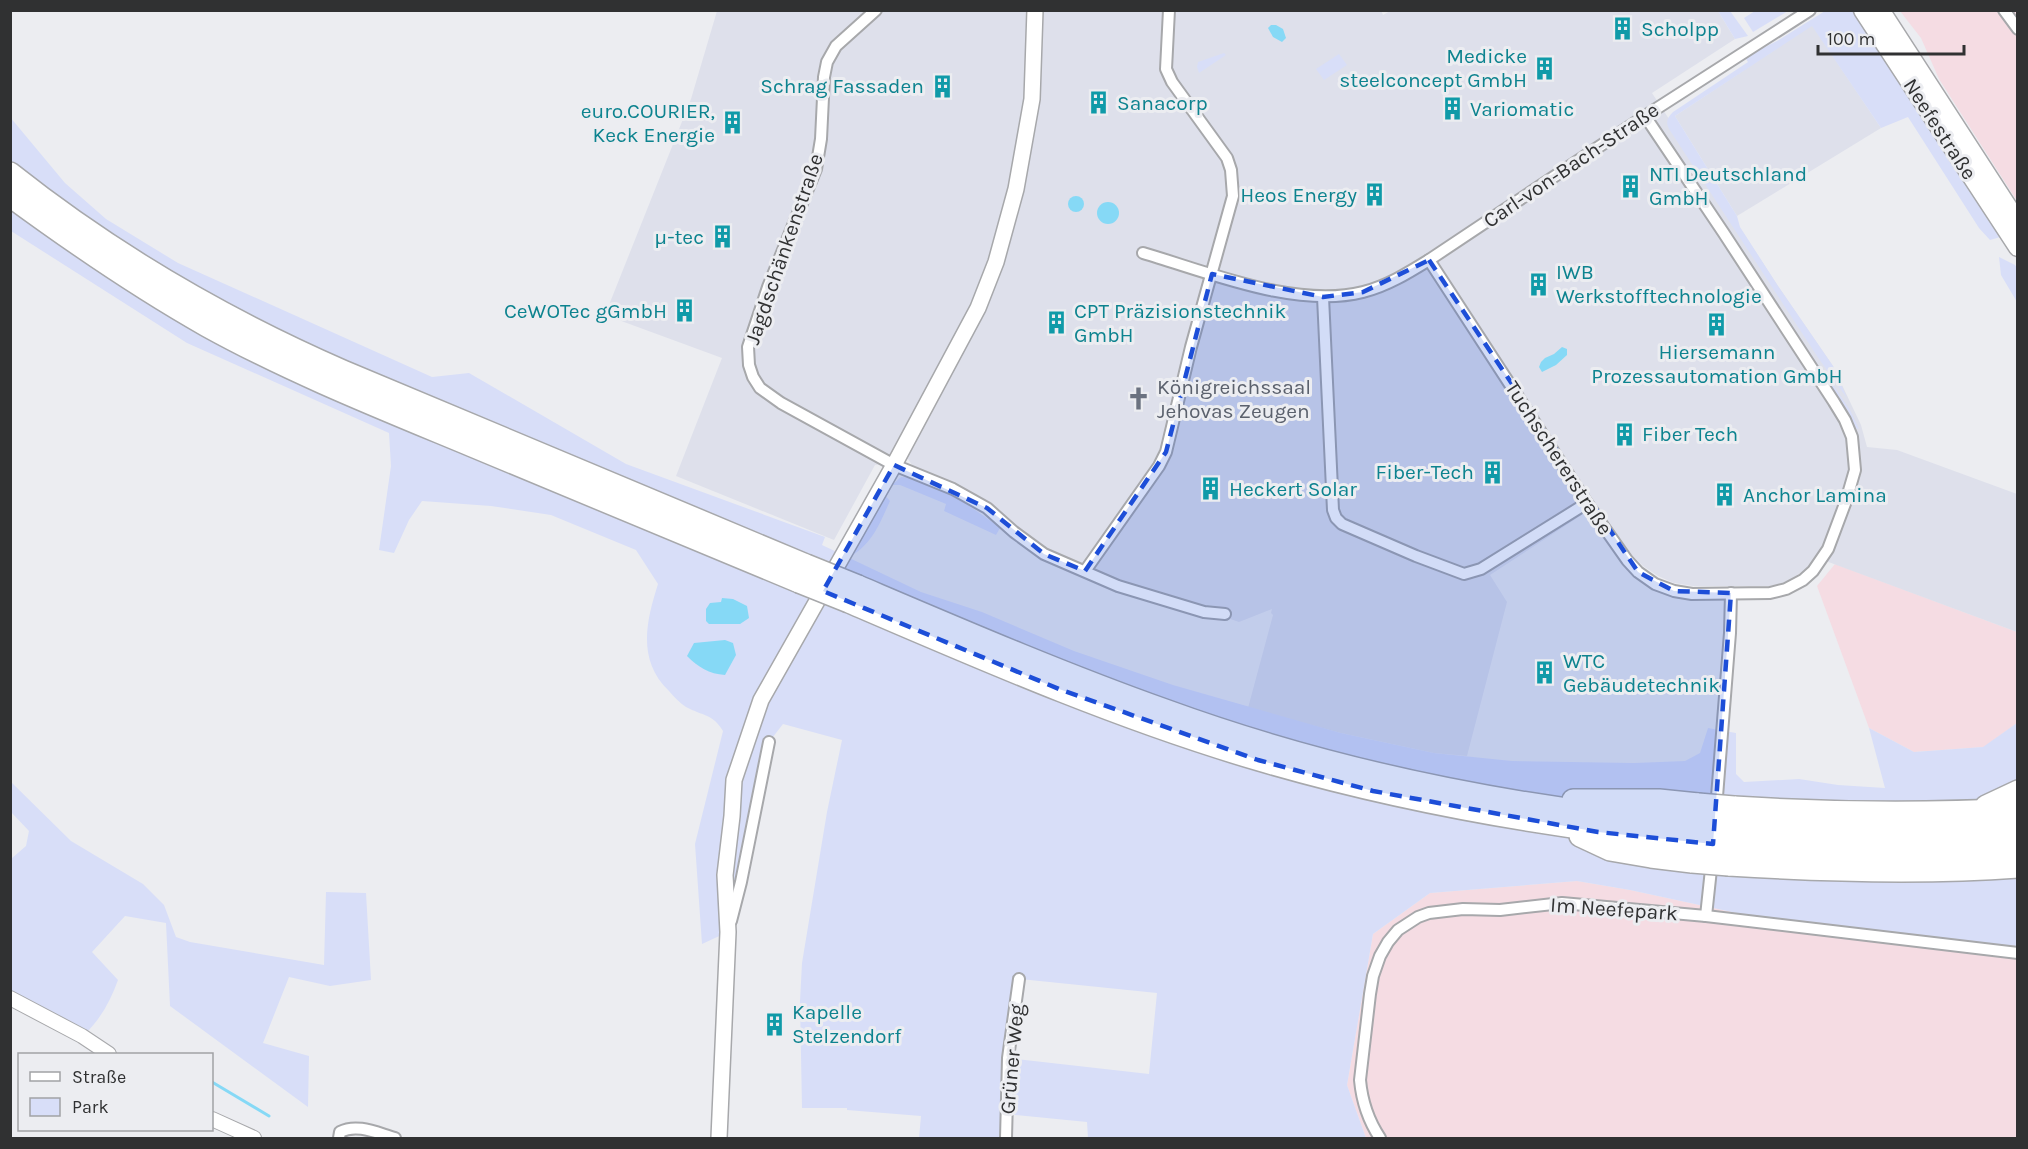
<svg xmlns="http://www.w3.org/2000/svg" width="2028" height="1149" font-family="Karla,sans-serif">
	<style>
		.commercial { fill: #f5dce3 }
		.built { fill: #dee0eb }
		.green { fill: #d8def8; fill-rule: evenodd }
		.water { fill: #86d9f6 }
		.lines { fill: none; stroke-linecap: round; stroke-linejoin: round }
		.stream { stroke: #86d9f6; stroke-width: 3 }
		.minor-casing { stroke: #a7a8ab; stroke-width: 14 }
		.tertiary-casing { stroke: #a7a8ab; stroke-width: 16 }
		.secondary-casing { stroke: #a7a8ab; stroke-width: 18 }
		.trunk-casing { stroke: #a7a8ab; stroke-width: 21 }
		.motorway-casing { stroke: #a7a8ab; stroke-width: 24 }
		.minor { stroke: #fff; stroke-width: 10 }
		.tertiary { stroke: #fff; stroke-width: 14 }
		.secondary { stroke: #fff; stroke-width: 15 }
		.trunk { stroke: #fff; stroke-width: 18 }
		.motorway { stroke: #fff; stroke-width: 21 }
		.motorway-bridge-casing { stroke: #a7a8ab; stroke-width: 24; stroke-linecap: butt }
		.motorway-bridge { stroke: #fff; stroke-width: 21 }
		.marked { fill: #1d4ed8; fill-opacity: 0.2; stroke: #1d4ed8; stroke-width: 4.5; stroke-dasharray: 12 8; stroke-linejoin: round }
		.labels { text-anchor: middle; stroke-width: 6; stroke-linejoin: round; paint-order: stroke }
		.culture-label { font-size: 21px; fill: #0d838f; stroke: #ecedf1; text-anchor: start }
		.street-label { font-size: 21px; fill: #303132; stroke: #ecedf1 }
		.worship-label { font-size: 21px; fill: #5b616d; stroke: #ecedf1; text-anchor: start }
	</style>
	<rect width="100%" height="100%" fill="#ecedf1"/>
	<g class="commercial">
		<polygon points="1900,11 2017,11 2017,201 1939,79 1921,38"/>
		<polygon points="1835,564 2017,632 2017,723 1984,747 1914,752 1869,728 1817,586"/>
		<polygon points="1577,881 1630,890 1746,915 1836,928 2017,946 2017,1138 1366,1138 1347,1085 1373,934 1430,893"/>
	</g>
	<g class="built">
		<polygon points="1381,10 1383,15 1392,10 1718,11 1735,39 1652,93 1778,286 1833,366 1861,425 1867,447 1897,450 2017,494 2017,632 1815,557 1808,567 1796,576 1783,583 1769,586 1693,586 1674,583 1658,576 1643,566 1632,555 1597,505 1490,575 1507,602 1467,756 1434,753 1341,733 1248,708 1273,615 1271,613 1272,609 1239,622 1105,576 1065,559 1046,549 956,485 920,470 912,465 908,459 875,465 834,540 676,476 722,358 605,315 691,99 717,11"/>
		<polygon points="1812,25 1881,128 1737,216 1675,116"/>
	</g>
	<g class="green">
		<polygon points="1718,11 1730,11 1748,36 1735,39"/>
		<polygon points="1755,11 1755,10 1788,11 1753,32 1744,18"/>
		<path d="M1825,11H1852L1855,12L2004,236L1990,240L1979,228L1908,117L1881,128L1812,26L1675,116L1737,216L1740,227L1778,286L1833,366L1847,398L1819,359L1669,129C1665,121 1668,117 1673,112L1748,62L1745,57L1777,41Z"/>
		<polygon points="1224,53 1226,55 1199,73 1197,67 1198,62"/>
		<polygon points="1339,54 1347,65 1324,80 1316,69"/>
		<path d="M10,117L65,183L106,219L178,263L432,377L469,373L626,464L825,537L822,545L921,592L982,612L1074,651L1173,685L1341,733L1434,753L1512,761L1634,763L1685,761L1700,753L1708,728L1736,733V774L1744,782L1799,779L1838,785L1885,788L1869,728L1914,752L1983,747L2017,723V946L1836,928L1746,915L1630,890L1577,881L1430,893L1373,934L1347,1085L1366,1138H1088L1087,1122L1006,1114V1138H919L921,1116L847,1110V1108H802L800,1001L802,963L827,812L842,740L783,724L769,742L728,932L702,944L695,844L723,731C713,714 703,716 686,707C680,703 674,697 669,691C637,660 646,622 658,584L636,550L551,515L491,506L422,501L409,520L394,553L379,550L391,466L389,433L187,343L11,231ZM1020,979L1157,993L1149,1074L1008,1058Z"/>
		<polygon points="1999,257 2015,265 2017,268 2017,302 2001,275"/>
		<polygon points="1820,366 1850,410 1859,429 1856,428 1848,411 1818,368"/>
		<path d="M901,477C929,478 979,511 1000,528L996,535L944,511L946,504L900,485H892Z"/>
		<path d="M884,494L890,501C880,523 873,543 851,556Z"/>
		<path d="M10,781L71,841L143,884L164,905L176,937L190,942L324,965L326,892L366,893L371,980L330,986L289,977L263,1043L309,1056L308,1107L170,1006L166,923L125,916L92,952L118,980C111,1000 101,1018 86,1033L11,990V859L26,846L29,831L11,812Z"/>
	</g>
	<g class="water">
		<polygon points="1271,25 1276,25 1283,29 1286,38 1282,42 1273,37 1268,28"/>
		<circle cx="1076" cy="204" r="8"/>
		<circle cx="1108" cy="213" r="11"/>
		<polygon points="1562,347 1567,349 1567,355 1556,365 1542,372 1539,367 1541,362 1545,358 1554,354"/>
		<polygon points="722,598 733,599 747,606 749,618 740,624 709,624 706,621 706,609 710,603 721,602"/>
		<path d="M725,640L733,643L736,655L725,675C709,674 698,667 687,656L694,643Z"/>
	</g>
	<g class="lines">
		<polyline class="stream" points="212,1082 269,1116"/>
		<defs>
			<g id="minor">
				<polyline points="876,10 836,46 827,62 824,77 821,139 816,169 768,287 748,347 749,365 753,377 760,388 781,403 894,465 953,489 987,508 1014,532 1044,554 1118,586 1204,612 1225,614"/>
				<polyline points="2004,10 2018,29"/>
				<path d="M1143,253C1208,272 1296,309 1363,292C1387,286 1408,273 1429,260L1645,116L1810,10"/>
				<polyline points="1429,260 1587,503 1627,560 1638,572 1655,584 1674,591 1692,594 1770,593 1786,589 1803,580 1813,571 1828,549 1846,501 1855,470 1852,437 1845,420 1834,402 1723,232 1645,116"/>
				<polyline points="1323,297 1333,510 1336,518 1342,524 1416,556 1464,574 1481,569 1587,503"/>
				<polyline points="1085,571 1159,466 1166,452 1191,347 1233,196 1231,170 1227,158 1172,82 1166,69 1169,10"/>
				<polyline points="1716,809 1730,633 1731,593"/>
				<polyline points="1706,916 1712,860"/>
				<polyline points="731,921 741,882 769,742"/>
				<path d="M339,1138L340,1132C357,1123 377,1133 395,1138"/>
				<polyline points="1006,1138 1008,1058 1019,979"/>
				<path d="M1380,1138C1368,1120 1362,1102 1360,1080L1370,994L1373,976L1380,956L1388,942L1398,930L1418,917L1429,913L1463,909L1500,910L1562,903L1706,916L2018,953"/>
			</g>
			<g id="tertiary">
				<polyline points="10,998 82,1036 109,1054"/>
				<polyline points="212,1119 254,1138"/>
			</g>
			<polyline id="secondary" points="719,1138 728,932 725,875 732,816 734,780 761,700 894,465 978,308 996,262 1016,189 1032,99 1035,10"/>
			<g id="trunk">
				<polyline points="1863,10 2018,247"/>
				<polyline points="1880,10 2018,223"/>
			</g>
			<g id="motorway">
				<path d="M10,173C112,254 224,319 343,371L806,565"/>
				<path d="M10,196C74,243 138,287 207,326C292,373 383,409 472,446C581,491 690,536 799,582"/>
				<path d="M858,586C959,629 1061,673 1165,710C1335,772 1516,808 1696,824"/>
				<path d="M849,602C984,660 1119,719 1259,760C1402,802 1546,827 1694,842"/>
				<polyline points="1573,800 1659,800 1698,804"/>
				<polyline points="1986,806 2018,791"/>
				<path d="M1734,807C1829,813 1923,814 2018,809"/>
				<path d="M1732,827C1827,832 1923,835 2018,828"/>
				<polyline points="1580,836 1610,850 1651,857 1692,862"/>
				<path d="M1731,845C1826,851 1922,855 2018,847"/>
				<path d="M1729,865C1825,871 1922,874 2018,867"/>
			</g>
		</defs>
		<use href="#minor" class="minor-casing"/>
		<use href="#tertiary" class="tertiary-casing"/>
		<use href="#secondary" class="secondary-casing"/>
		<use href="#trunk" class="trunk-casing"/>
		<use href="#motorway" class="motorway-casing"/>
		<use href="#minor" class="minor"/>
		<use href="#tertiary" class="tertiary"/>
		<use href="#secondary" class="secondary"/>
		<use href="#trunk" class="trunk"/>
		<use href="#motorway" class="motorway"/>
		<defs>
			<g id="motorway-bridge">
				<polyline points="806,565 858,586"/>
				<polyline points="799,582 849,602"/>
				<polyline points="1698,804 1734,807"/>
				<polyline points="1696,824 1732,827"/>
				<polyline points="1694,842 1731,845"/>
				<polyline points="1692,862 1729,865"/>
			</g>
		</defs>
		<use href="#motorway-bridge" class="motorway-bridge-casing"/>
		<use href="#motorway-bridge" class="motorway-bridge"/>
	</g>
	<path class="marked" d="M1429,260L1638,572L1674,591L1731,593L1713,844L1598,832L1373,791L1258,760L1059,689L823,591L894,465L987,508L1044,554L1085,571L1166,452L1212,274L1323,297L1363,292Z"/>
	<defs>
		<symbol id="building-bare" viewBox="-9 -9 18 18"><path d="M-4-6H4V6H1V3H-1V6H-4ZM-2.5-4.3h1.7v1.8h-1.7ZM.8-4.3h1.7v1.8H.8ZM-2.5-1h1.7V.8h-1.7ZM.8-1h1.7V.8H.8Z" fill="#0f9aa8" stroke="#ecedf1" stroke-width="2.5" paint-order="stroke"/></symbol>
		<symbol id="church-bare" viewBox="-9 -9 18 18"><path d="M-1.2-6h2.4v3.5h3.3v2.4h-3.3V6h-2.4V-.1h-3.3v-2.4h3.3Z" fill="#6b7280" stroke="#ecedf1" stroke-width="2.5" paint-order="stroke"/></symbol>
	</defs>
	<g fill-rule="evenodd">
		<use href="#building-bare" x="1606" y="12" width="33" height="33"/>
		<use href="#building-bare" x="1528" y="52" width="33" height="33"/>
		<use href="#building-bare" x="926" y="70" width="33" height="33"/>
		<use href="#building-bare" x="1082" y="86" width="33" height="33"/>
		<use href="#building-bare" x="1436" y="92" width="33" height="33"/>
		<use href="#building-bare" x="716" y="106" width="33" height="33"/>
		<use href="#building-bare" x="1614" y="170" width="33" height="33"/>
		<use href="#building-bare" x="1358" y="178" width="33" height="33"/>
		<use href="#building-bare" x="706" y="220" width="33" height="33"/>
		<use href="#building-bare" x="1522" y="268" width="33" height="33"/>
		<use href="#building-bare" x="668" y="294" width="33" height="33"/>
		<use href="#building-bare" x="1040" y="306" width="33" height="33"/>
		<use href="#building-bare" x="1700" y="308" width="33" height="33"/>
		<use href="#church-bare" x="1122" y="382" width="33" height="33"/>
		<use href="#building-bare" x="1608" y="418" width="33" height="33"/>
		<use href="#building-bare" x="1476" y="456" width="33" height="33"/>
		<use href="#building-bare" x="1194" y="472" width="33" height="33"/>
		<use href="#building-bare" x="1708" y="478" width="33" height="33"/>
		<use href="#building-bare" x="1528" y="656" width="33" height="33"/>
		<use href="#building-bare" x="758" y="1008" width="33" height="33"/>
	</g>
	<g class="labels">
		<g class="culture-label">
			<text x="1641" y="36">Scholpp</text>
			<text x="1527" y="63" text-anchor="end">Medicke<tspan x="1527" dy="24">steelconcept GmbH</tspan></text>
			<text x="924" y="93" text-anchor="end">Schrag Fassaden</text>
			<text x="1117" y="110">Sanacorp</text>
			<text x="1470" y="116">Variomatic</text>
			<text x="715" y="118" text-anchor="end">euro.COURIER,<tspan x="715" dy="24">Keck Energie</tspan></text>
			<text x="1649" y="181">NTI Deutschland<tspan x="1649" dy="24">GmbH</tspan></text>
			<text x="1357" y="202" text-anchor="end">Heos Energy</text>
			<text x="704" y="244" text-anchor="end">µ-tec</text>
			<text x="1556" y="279">IWB<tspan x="1556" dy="24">Werkstofftechnologie</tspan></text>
			<text x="667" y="318" text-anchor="end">CeWOTec gGmbH</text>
			<text x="1074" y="318">CPT Präzisionstechnik<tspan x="1074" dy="24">GmbH</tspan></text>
			<text x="1717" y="359" text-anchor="middle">Hiersemann<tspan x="1717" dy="24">Prozessautomation GmbH</tspan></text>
			<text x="1642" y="441">Fiber Tech</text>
			<text x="1474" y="479" text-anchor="end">Fiber-Tech</text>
			<text x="1229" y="496">Heckert Solar</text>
			<text x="1743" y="502">Anchor Lamina</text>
			<text x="1563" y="668">WTC<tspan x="1563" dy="24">Gebäudetechnik</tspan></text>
			<text x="792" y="1019">Kapelle<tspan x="792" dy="24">Stelzendorf</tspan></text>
		</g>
		<g class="street-label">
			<text transform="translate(1940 129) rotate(57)" y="7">Neefestraße</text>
			<text transform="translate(1571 165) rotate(-34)" y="7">Carl-von-Bach-Straße</text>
			<text transform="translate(784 249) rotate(-71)" y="7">Jagdschänkenstraße</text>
			<text transform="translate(1559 458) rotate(57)" y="7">Tuchschererstraße</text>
			<text transform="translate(1614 909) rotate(4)" y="7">Im Neefepark</text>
			<text transform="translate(1012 1059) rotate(-85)" y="7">Grüner Weg</text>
		</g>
		<g class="worship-label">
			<text x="1157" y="394">Königreichssaal<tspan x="1157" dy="24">Jehovas Zeugen</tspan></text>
		</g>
	</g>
	<rect width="2028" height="1149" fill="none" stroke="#303132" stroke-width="24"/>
	<rect x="18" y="1053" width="195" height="78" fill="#ecedf1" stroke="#a1a2a5" stroke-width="1.5"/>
	<rect x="30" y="1072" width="30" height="9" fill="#ffffff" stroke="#a1a2a5" stroke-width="1.5"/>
	<text x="72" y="1083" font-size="18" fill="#303132">Straße</text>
	<rect x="30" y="1098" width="30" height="18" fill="#d8def8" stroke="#a1a2a5" stroke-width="1.5"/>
	<text x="72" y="1113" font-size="18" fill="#303132">Park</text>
	<path d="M1818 45v9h146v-9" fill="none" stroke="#303132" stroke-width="3"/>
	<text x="1827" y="45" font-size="18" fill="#303132" stroke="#ecedf1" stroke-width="4.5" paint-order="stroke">100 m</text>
</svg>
